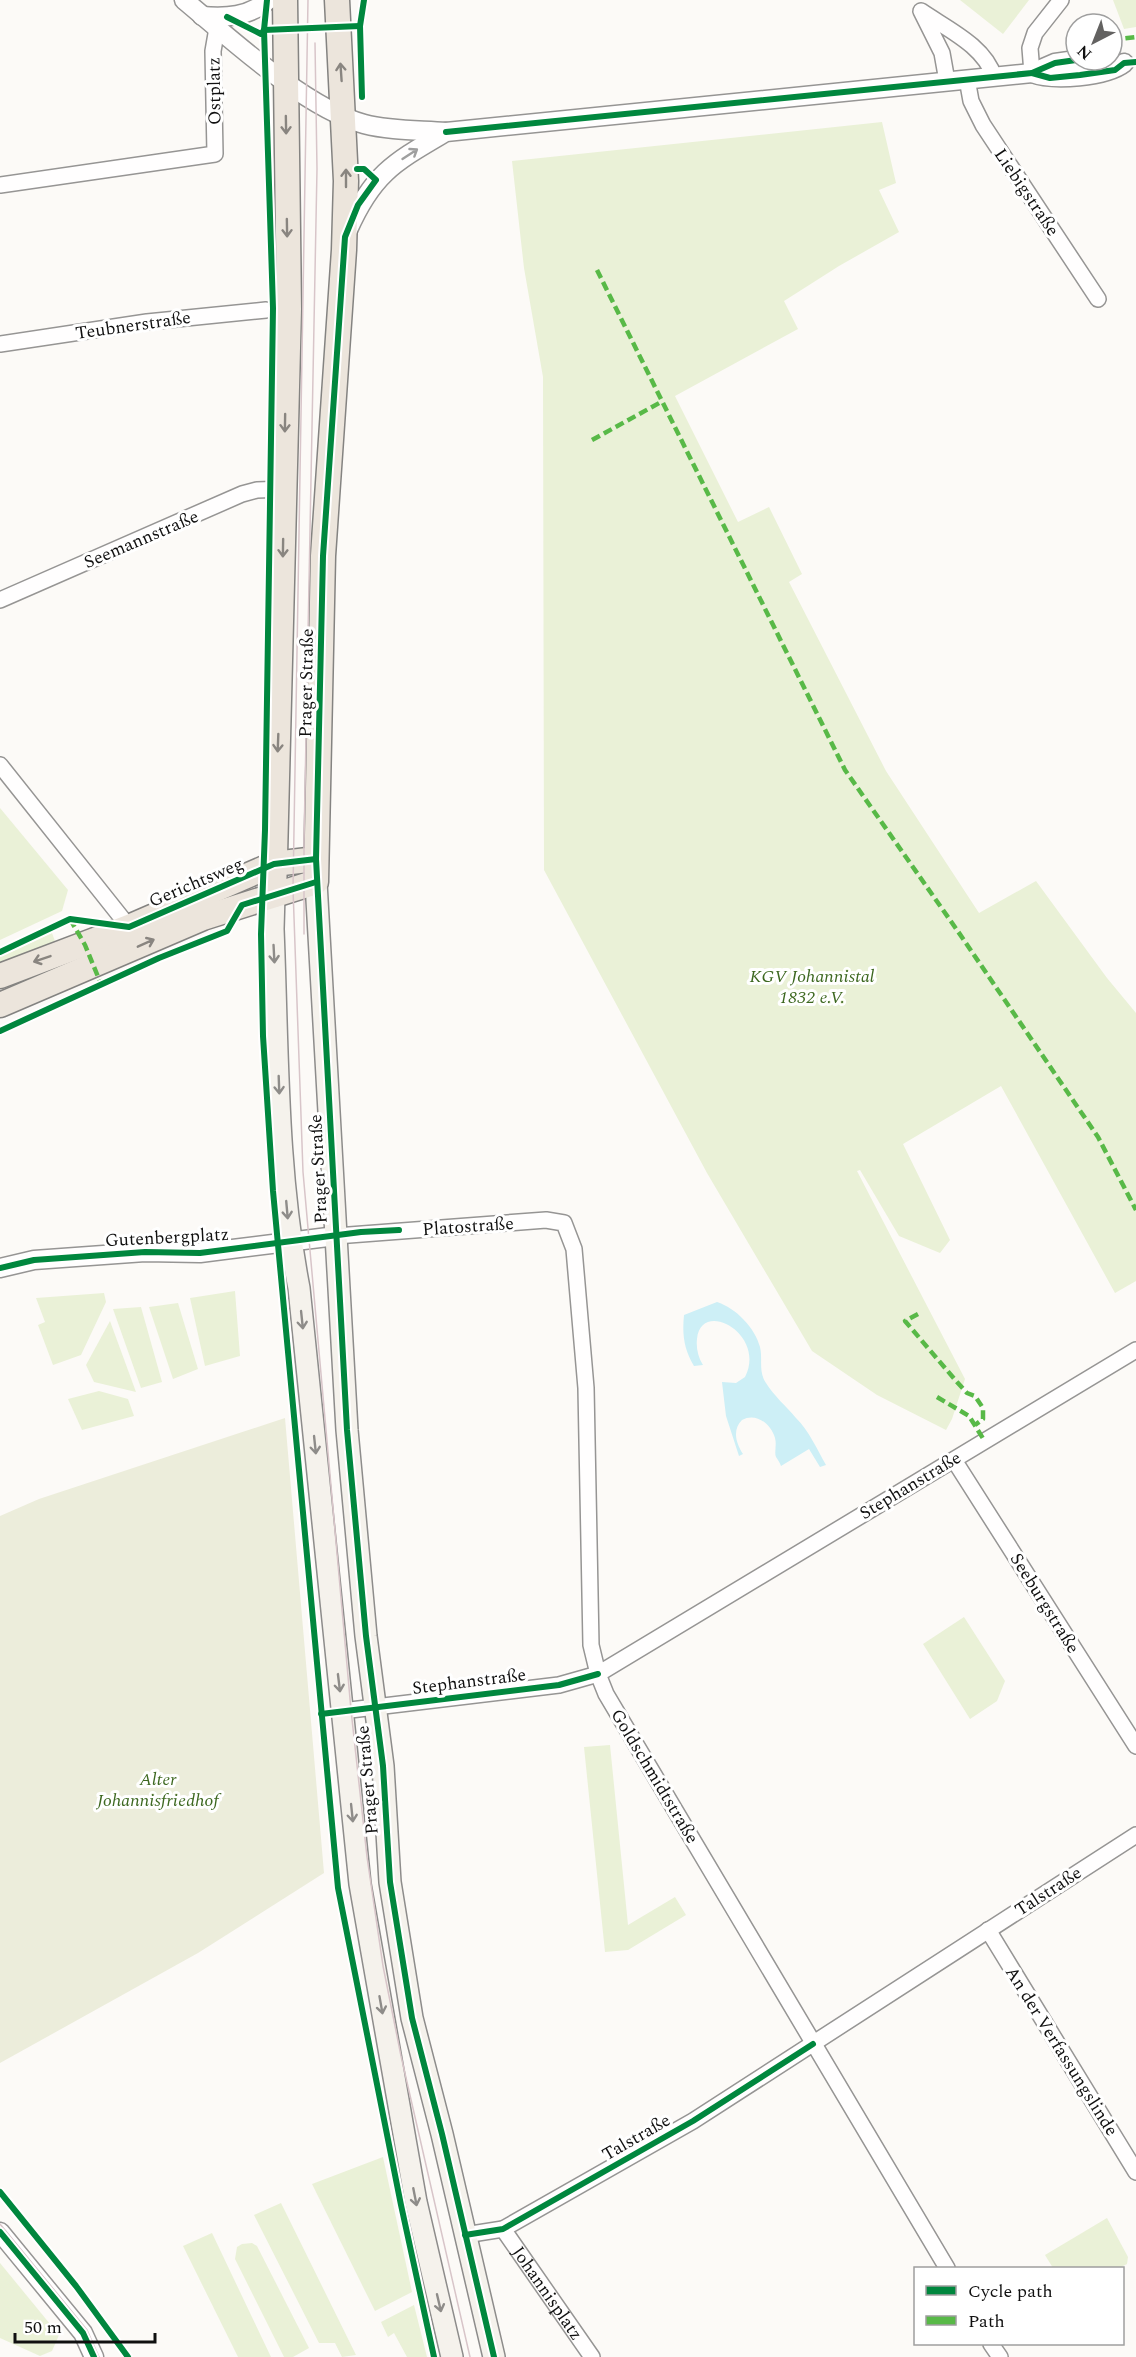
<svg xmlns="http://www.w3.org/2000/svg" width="1136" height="2357" font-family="Spectral,serif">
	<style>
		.green { fill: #eaf1d7 }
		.cemetery { fill: #eceddb }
		.water { fill: #cdeff6 }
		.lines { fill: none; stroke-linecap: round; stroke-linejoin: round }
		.minor-casing { stroke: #969594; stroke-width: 18 }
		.tertiary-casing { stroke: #969594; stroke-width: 21 }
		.secondary-casing { stroke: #8d8c8b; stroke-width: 24 }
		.primary-casing { stroke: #848381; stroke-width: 27 }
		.minor { stroke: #fffefe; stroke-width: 15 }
		.tertiary { stroke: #fffefe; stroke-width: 18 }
		.secondary { stroke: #f5f2ec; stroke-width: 21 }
		.primary { stroke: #ece5dc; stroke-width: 24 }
		.tram { stroke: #d8c5c9; stroke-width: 1.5 }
		.quiet { stroke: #58b947; stroke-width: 4.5; stroke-dasharray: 9 4.5; stroke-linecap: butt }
		.cycleway-casing { stroke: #fff; stroke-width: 10 }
		.cycleway { stroke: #00873e; stroke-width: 6 }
		.oneway { stroke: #898580 }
		.oneway2 { stroke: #9f9f9f }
		.oneway3 { stroke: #8e8c89 }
		.labels { text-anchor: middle; stroke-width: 6; stroke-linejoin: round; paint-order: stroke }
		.street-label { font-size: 18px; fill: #101010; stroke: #fff }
		.park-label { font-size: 18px; font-style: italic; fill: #3d6820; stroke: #fff }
	</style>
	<rect width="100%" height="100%" fill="#fcfaf7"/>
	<g class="green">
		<polygon points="960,0 1029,0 1003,34"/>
		<polygon points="1113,0 1136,0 1136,27 1124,29"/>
		<polygon points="882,122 896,183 879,190 899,232 839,266 784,301 798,329 675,396 738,522 769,507 802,574 789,582 886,771 979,913 1036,881 1107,978 1136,1013 1136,1281 1115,1293 1001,1086 903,1144 950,1240 940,1253 899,1236 860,1170 857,1171 965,1379 952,1419 946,1430 877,1395 812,1351 707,1173 544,870 543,377 524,268 512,161"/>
		<polygon points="0,808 68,890 62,911 0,940"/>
		<polygon points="52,933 56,944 0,965 0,957"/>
		<polygon points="235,1291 240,1356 205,1366 190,1298"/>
		<polygon points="104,1293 106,1302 81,1355 53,1365 38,1325 45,1322 36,1298"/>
		<polygon points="178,1303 198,1369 173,1379 149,1307"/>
		<polygon points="141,1307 162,1382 141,1388 113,1309"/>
		<polygon points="110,1321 136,1392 94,1382 86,1365"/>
		<polygon points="99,1391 128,1399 134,1416 82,1430 68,1399"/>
		<polygon points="964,1617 1005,1681 997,1701 970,1719 923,1644"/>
		<polygon points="610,1745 628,1925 675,1897 686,1915 628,1950 605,1952 584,1747"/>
		<polygon points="383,2157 412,2292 375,2311 312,2184"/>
		<polygon points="281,2203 356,2355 342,2357 335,2343 319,2343 254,2215"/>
		<polygon points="1107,2218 1128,2257 1127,2264 1119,2268 1053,2268 1045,2255"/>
		<polygon points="212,2233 271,2357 238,2357 183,2246"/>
		<polygon points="252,2243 257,2246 309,2348 293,2357 284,2357 235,2259 237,2247 242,2244"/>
		<polygon points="0,2263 59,2335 52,2351 40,2356 0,2338"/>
		<polygon points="414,2305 427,2357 407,2357 394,2333 388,2337 381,2322"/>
	</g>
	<polygon class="cemetery" points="285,1418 324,1873 198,1953 0,2063 0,1516 39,1499"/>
	<path class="water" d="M717,1302C736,1308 755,1328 760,1347C763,1360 758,1371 766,1383C774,1396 786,1406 796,1418C809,1431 817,1449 826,1465L820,1467L809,1449L781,1466C780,1463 778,1460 776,1457C774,1452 777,1445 775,1438C771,1424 756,1412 742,1420C732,1430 736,1443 743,1454L739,1456L726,1416L722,1382L736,1383L745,1377C767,1334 701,1298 697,1339C696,1348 698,1357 703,1365L694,1366C684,1349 682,1335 684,1315Z"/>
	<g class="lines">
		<defs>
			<g id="minor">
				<polyline points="1032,73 1030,48 1035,33 1061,0"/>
				<polyline points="967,79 971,101 983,125 1098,299"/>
				<path d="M947,81L942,53L921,11C947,29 985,46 994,77"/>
				<polyline points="0,185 215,154 213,51 217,28"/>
				<polyline points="0,344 147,322 266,310"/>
				<polyline points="0,600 242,494 257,490 285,489"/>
				<polyline points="0,765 129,927"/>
				<polyline points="336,1236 546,1220 564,1223 574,1249 586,1388 591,1645 598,1674 606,1694 947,2268"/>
				<polyline points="954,1460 1136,1746"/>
				<polyline points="342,1711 559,1685 598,1674 1136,1350"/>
				<polyline points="988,1930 1136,2172"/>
				<path id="s1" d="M503,2229L592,2357"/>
				<polyline points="465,2235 503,2229 693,2121 1136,1835"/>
				<polyline points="991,2344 1000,2357"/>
			</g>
			<g id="tertiary">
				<path d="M184,0C231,39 305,108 364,124C391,131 419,130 446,132"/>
				<path d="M202,16C226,18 249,17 268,0"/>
				<path d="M1032,73C1053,81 1106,77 1124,63"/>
				<path d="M348,230C373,173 395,162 446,132L1032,73L1055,63L1076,60"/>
				<polyline points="0,1268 34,1260 145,1252 200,1253 336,1236"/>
				<polyline points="0,2232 83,2333 94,2357"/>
			</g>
			<g id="secondary">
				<polyline points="316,882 347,1430 366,1636 383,1766 390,1882 412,2018 442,2134 494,2357"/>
				<path d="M274,895L273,929C278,1049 276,1170 299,1288L360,1884L416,2202L452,2357"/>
			</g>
			<g id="primary">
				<polyline points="274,895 289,309 285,0"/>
				<polyline points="0,976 129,927 274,864 316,859"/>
				<polyline points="0,1005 203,918 316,882 323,556 344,250 346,181 337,0"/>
			</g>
		</defs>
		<use href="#minor" class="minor-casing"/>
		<use href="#tertiary" class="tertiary-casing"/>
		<use href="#secondary" class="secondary-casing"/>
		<use href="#primary" class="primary-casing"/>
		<use href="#minor" class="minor"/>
		<use href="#tertiary" class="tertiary"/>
		<use href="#secondary" class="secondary"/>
		<use href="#primary" class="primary"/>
		<g class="tram">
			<polyline points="308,0 293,889 303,1172 351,1710 367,1857 383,1966 401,2056 470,2357"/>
			<polyline points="304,934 304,841 317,169 315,43"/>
			<polyline points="0,2224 87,2330 99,2357"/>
		</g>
		<g class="quiet">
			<polyline points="1112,40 1136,37"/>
			<polyline points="597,270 845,770 957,930 1098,1137 1136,1210"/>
			<polyline points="592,440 661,402"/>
			<polyline points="70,919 85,945 101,984"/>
			<polyline points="918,1314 905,1321 957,1382 967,1393 975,1396 983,1408 983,1419 975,1425"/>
			<polyline points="937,1397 969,1416 984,1440"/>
		</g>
		<defs>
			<g id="cycleway">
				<polyline points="267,0 264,30 273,308 265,830 261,934 263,1036 273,1191 338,1888 401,2205 434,2357"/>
				<polyline points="227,17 261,34 264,30 360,26"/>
				<polyline points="1032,73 1050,78 1080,75 1115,70 1124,63 1136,62"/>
				<polyline points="362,97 360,26 364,0"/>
				<polyline points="446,132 1032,73 1055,63 1076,60"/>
				<polyline points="357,169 364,169 376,180 358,205 345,237 323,556 316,859 347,1430 366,1636 383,1766 390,1882 412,2018 442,2134 494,2357"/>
				<polyline points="0,952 70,919 129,927 274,864 316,859"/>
				<polyline points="0,1031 159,958 227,931 242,905 316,882"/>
				<polyline points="0,1268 34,1260 145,1252 200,1253 361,1232 399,1230"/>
				<polyline points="321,1714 559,1685 598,1674"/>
				<polyline points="0,2192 76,2286 128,2357"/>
				<polyline points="0,2232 83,2333 94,2357"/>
				<polyline points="465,2235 503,2229 693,2121 813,2044"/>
			</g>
		</defs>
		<use href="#cycleway" class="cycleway-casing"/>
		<use href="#cycleway" class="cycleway"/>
	</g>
	<defs><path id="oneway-shaft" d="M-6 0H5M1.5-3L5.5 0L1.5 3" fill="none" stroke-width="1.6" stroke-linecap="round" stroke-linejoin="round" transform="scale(1.5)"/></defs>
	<g class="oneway">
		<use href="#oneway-shaft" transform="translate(341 72) rotate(-94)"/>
		<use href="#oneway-shaft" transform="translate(286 125) rotate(89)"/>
		<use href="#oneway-shaft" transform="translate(346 178) rotate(-90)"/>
		<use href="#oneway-shaft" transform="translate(287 228) rotate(89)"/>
		<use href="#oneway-shaft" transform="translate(285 423) rotate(91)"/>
		<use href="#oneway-shaft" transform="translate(283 548) rotate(91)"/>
		<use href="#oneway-shaft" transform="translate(278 743) rotate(92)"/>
		<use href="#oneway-shaft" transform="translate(146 943) rotate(-24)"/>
		<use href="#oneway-shaft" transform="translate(42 959) rotate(161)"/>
	</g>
	<use class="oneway2" href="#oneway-shaft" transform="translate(410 154) rotate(-33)"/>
	<g class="oneway3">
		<use href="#oneway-shaft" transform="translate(274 954) rotate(87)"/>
		<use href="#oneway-shaft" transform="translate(279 1085) rotate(88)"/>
		<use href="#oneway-shaft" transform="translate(287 1210) rotate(85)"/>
		<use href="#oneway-shaft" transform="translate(302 1320) rotate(84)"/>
		<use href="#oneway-shaft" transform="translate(315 1445) rotate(84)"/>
		<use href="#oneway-shaft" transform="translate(339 1683) rotate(83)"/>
		<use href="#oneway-shaft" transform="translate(352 1813) rotate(84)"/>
		<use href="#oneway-shaft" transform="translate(381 2005) rotate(80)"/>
		<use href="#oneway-shaft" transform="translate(415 2197) rotate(79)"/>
		<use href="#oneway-shaft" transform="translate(439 2303) rotate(77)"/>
	</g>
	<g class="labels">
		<g class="street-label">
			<text transform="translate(214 91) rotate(-91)" y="6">Ostplatz</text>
			<text transform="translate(1027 192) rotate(56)" y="6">Liebigstraße</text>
			<text transform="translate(133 325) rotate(-8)" y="6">Teubnerstraße</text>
			<text transform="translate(141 539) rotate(-23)" y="6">Seemannstraße</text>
			<text transform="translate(306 683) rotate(-89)" y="6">Prager Straße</text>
			<text transform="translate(196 882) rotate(-23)" y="6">Gerichtsweg</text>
			<text transform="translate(318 1169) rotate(-93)" y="6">Prager Straße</text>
			<text transform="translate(468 1226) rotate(-4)" y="6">Platostraße</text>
			<text transform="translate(167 1237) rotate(-3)" y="6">Gutenbergplatz</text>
			<text transform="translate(910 1485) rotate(-31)" y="6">Stephanstraße</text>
			<text transform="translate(1045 1603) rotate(58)" y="6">Seeburgstraße</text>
			<text transform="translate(469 1681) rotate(-7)" y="6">Stephanstraße</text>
			<text transform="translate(655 1776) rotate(59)" y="6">Goldschmidtstraße</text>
			<text transform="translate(367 1780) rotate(-95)" y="6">Prager Straße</text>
			<text transform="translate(1048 1891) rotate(-33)" y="6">Talstraße</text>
			<text transform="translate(1062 2051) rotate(58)" y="6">An der Verfassungslinde</text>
			<text transform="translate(636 2137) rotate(-30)" y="6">Talstraße</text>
			<text dy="6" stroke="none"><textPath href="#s1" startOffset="78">Johannisplatz</textPath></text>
		</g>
		<g class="park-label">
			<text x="812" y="982">KGV Johannistal<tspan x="812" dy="21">1832 e.V.</tspan></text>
			<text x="158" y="1785">Alter<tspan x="158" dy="21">Johannisfriedhof</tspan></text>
		</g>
	</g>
	<rect x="914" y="2267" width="210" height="78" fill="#ffffff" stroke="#9f9f9f" stroke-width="1.5"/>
	<rect x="926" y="2286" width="30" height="9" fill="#00873e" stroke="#9f9f9f" stroke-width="1.5"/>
	<text x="968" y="2297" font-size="18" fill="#101010">Cycle path</text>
	<rect x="926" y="2316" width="30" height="9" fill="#58b947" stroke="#9f9f9f" stroke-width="1.5"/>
	<text x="968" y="2327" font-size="18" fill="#101010">Path</text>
	<g transform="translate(1094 42) rotate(222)"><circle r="28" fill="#ffffff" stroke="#9f9f9f" stroke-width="1.5"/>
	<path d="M0-4.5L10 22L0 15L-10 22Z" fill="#636261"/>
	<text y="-9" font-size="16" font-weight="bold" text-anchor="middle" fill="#101010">N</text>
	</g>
	<path d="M15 2333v9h140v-9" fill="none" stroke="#101010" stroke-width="3"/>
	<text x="24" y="2333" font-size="18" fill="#101010" stroke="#ffffff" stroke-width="4.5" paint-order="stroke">50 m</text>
</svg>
